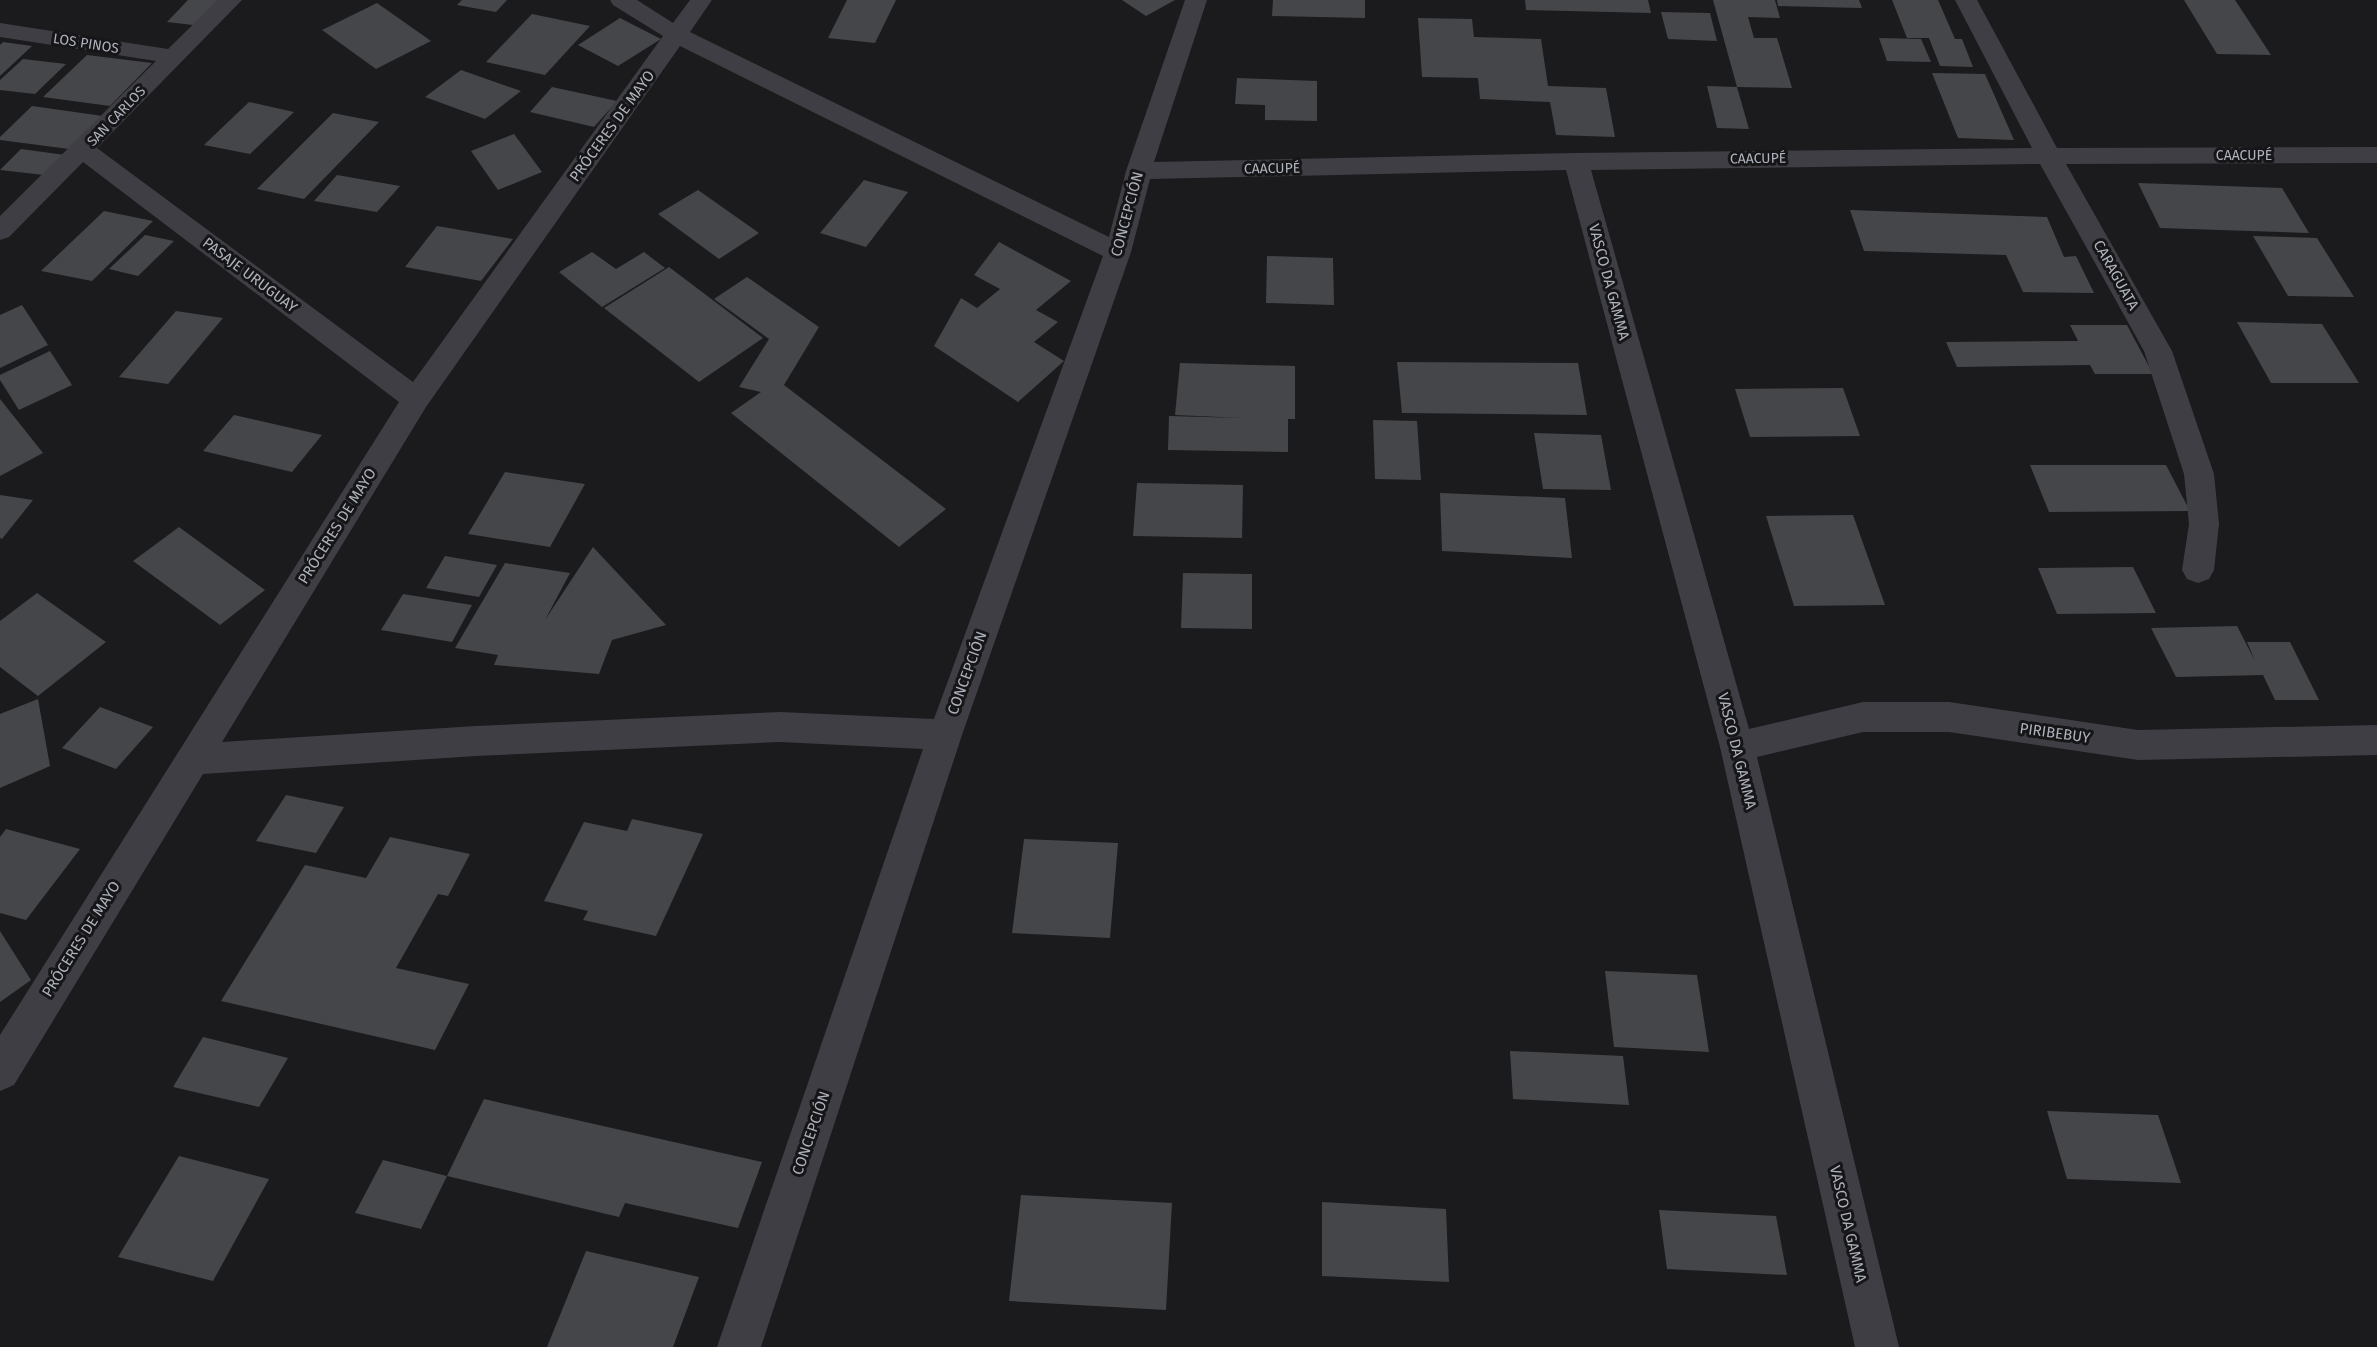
<svg xmlns="http://www.w3.org/2000/svg" width="2377" height="1347" font-family="'Fira Sans',sans-serif">
	<style>
		.building { fill: #45464a }
		.lines { fill: none; stroke-linecap: round; stroke-linejoin: round }
		.minor { fill: #3e3e44; fill-rule: evenodd }
		.labels { text-anchor: middle; stroke-width: 6; stroke-linejoin: round; paint-order: stroke }
		.far-street-label { font-size: 14px; fill: #aeb2bc; stroke: #161618 }
		.street-label { font-size: 15px; fill: #aeb2bc; stroke: #161618 }
	</style>
	<rect width="100%" height="100%" fill="#1b1b1d"/>
	<g class="building">
		<polygon points="188,0 226,0 202,26 167,22"/>
		<polygon points="462,0 507,0 496,12 457,5"/>
		<polygon points="847,0 896,0 875,43 828,38"/>
		<polygon points="1122,0 1175,0 1146,16"/>
		<polygon points="1273,0 1365,0 1365,18 1272,16"/>
		<polygon points="1525,0 1648,0 1651,13 1526,10"/>
		<polygon points="1713,0 1775,0 1780,18 1748,17 1754,38 1777,38 1792,88 1737,87"/>
		<polygon points="1777,0 1859,0 1862,8 1778,6"/>
		<polygon points="1892,0 1938,0 1955,39 1962,39 1973,67 1940,66 1929,38 1907,38"/>
		<polygon points="2184,0 2235,0 2271,55 2217,54"/>
		<polygon points="377,3 431,41 376,69 322,30"/>
		<polygon points="1661,12 1710,13 1717,41 1668,39"/>
		<polygon points="532,14 590,26 545,75 486,62"/>
		<polygon points="620,18 661,39 618,66 578,45"/>
		<polygon points="1418,18 1472,19 1474,37 1541,39 1548,86 1606,88 1615,137 1556,135 1550,102 1480,99 1478,78 1422,77"/>
		<polygon points="1879,38 1921,39 1931,62 1887,61"/>
		<polygon points="3,42 32,46 0,76 0,45"/>
		<polygon points="87,55 152,63 110,106 43,97"/>
		<polygon points="23,59 66,64 35,94 0,90 0,80"/>
		<polygon points="461,70 521,91 485,119 425,97"/>
		<polygon points="1932,73 1985,74 2014,140 1958,138"/>
		<polygon points="1237,78 1317,81 1317,121 1265,120 1265,105 1235,104"/>
		<polygon points="1707,86 1737,87 1749,129 1717,128"/>
		<polygon points="552,87 617,101 594,127 530,112"/>
		<polygon points="249,102 294,112 250,154 204,145"/>
		<polygon points="32,106 103,116 69,149 0,140 0,137"/>
		<polygon points="333,113 379,122 304,199 257,189"/>
		<polygon points="514,134 542,172 498,190 471,151"/>
		<polygon points="21,149 65,155 44,175 0,170"/>
		<polygon points="337,175 400,186 377,212 314,201"/>
		<polygon points="864,180 908,192 866,247 820,233"/>
		<polygon points="2138,183 2282,188 2309,233 2160,228"/>
		<polygon points="698,190 759,233 719,259 658,214"/>
		<polygon points="1850,210 2047,217 2064,257 2076,256 2094,293 2023,292 2006,255 1864,251"/>
		<polygon points="104,211 153,221 92,281 41,271"/>
		<polygon points="437,226 513,239 481,281 405,267"/>
		<polygon points="145,235 174,241 138,276 109,269"/>
		<polygon points="2253,236 2317,238 2354,297 2288,296"/>
		<polygon points="999,242 1071,281 1036,310 1058,322 1034,342 1064,361 1018,402 934,346 961,298 977,308 1000,289 974,275"/>
		<polygon points="592,252 616,269 644,252 665,268 602,307 559,272"/>
		<polygon points="1267,256 1333,258 1334,305 1266,303"/>
		<polygon points="669,267 763,338 699,382 604,308"/>
		<polygon points="747,277 819,327 784,385 946,509 899,547 731,413 761,392 739,387 769,339 714,299"/>
		<polygon points="22,305 48,345 0,368 0,315"/>
		<polygon points="176,311 223,318 168,384 119,377"/>
		<polygon points="2237,322 2322,324 2359,383 2271,383"/>
		<polygon points="2070,325 2127,325 2153,374 2095,374 2090,365 1957,367 1946,342 2078,341"/>
		<polygon points="50,351 72,385 19,410 0,380 0,375"/>
		<polygon points="1397,362 1578,363 1587,415 1402,413"/>
		<polygon points="1180,363 1295,366 1295,419 1288,419 1288,452 1168,450 1169,416 1243,418 1175,415"/>
		<polygon points="1843,388 1860,436 1750,437 1735,389"/>
		<polygon points="0,399 43,453 0,476"/>
		<polygon points="234,415 322,435 292,472 203,451"/>
		<polygon points="1373,420 1417,421 1421,480 1375,479"/>
		<polygon points="1534,433 1601,435 1611,490 1543,489"/>
		<polygon points="2030,465 2166,465 2190,511 2049,512"/>
		<polygon points="505,472 585,484 550,547 468,534"/>
		<polygon points="1137,483 1243,485 1242,538 1133,536"/>
		<polygon points="1440,493 1565,498 1572,558 1442,551"/>
		<polygon points="0,495 33,500 2,539 0,538"/>
		<polygon points="1853,515 1885,605 1794,606 1766,516"/>
		<polygon points="179,527 265,590 220,625 133,561"/>
		<polygon points="593,547 666,625 612,640 599,674 494,665 498,655 455,648 505,563 570,573 545,620"/>
		<polygon points="445,556 497,565 479,597 426,588"/>
		<polygon points="2133,567 2156,613 2057,614 2038,568"/>
		<polygon points="1183,573 1252,574 1252,629 1181,628"/>
		<polygon points="37,593 106,642 38,696 0,667 0,621"/>
		<polygon points="403,594 472,605 452,642 381,630"/>
		<polygon points="2237,626 2255,661 2247,642 2290,642 2319,700 2275,700 2263,675 2176,677 2151,628"/>
		<polygon points="38,699 50,766 0,788 0,714"/>
		<polygon points="100,707 153,727 116,769 62,748"/>
		<polygon points="286,795 344,807 316,853 256,841"/>
		<polygon points="632,819 703,834 656,936 583,920 588,911 544,901 584,822 627,831"/>
		<polygon points="6,829 80,849 26,920 0,913 0,837"/>
		<polygon points="390,837 470,854 448,896 438,894 396,968 469,984 435,1050 221,1001 305,865 366,878"/>
		<polygon points="1024,839 1118,843 1110,938 1012,933"/>
		<polygon points="0,931 31,980 0,1002"/>
		<polygon points="1605,971 1697,975 1709,1052 1614,1047"/>
		<polygon points="203,1037 288,1058 259,1107 173,1087"/>
		<polygon points="1510,1051 1623,1056 1629,1105 1513,1099"/>
		<polygon points="484,1099 762,1162 738,1228 625,1203 619,1217 447,1176 421,1229 355,1213 383,1160 447,1176"/>
		<polygon points="2047,1111 2158,1115 2181,1183 2067,1179"/>
		<polygon points="179,1156 269,1179 213,1281 118,1257"/>
		<polygon points="1021,1195 1172,1203 1166,1310 1009,1301"/>
		<polygon points="1322,1202 1446,1209 1449,1282 1322,1276"/>
		<polygon points="1659,1210 1776,1216 1787,1275 1667,1269"/>
		<polygon points="586,1251 699,1277 673,1347 547,1347"/>
	</g>
	<g class="lines">
		<path class="minor" d="M218,0H242L97,148L413,382L663,36L613,5L610,0H637L673,23L690,0H712L690,32L1109,237L1126,171L1185,0H1207L1154,162L1576,153L2032,148L1955,0H1977L2057,148L2377,147V163L2066,164L2172,351L2214,474L2219,524L2214,570L2209,579L2198,583L2187,579L2182,570L2189,524L2184,474L2144,351L2040,164L1591,170L1749,729L1863,702H1949L2138,730L2377,725V755L2138,760L1949,732H1863L1757,757L1899,1347H1855L1720,747L1566,170L1150,179L1131,252L962,735L761,1347H717L923,749L780,742L476,756L203,774L14,1085L0,1091V1035L399,402L83,162L9,237L0,240V216L156,61L0,37V23L168,49ZM680,46L1103,256L934,719L780,712L476,726L222,742L426,407Z"/>
	</g>
	<g class="labels">
		<g class="far-street-label">
			<text transform="translate(86 43) rotate(9)" y="5">LOS PINOS</text>
			<text transform="translate(116 116) rotate(-46)" y="5">SAN CARLOS</text>
			<text x="2244" y="160">CAACUPÉ</text>
			<text transform="translate(1758 158) rotate(-1)" y="5">CAACUPÉ</text>
			<text transform="translate(1272 168) rotate(-1)" y="5">CAACUPÉ</text>
		</g>
		<g class="street-label">
			<text transform="translate(612 126) rotate(-54)" y="5">PRÓCERES DE MAYO</text>
			<text transform="translate(1127 214) rotate(-75)" y="5">CONCEPCIÓN</text>
			<text transform="translate(250 275) rotate(37)" y="5">PASAJE URUGUAY</text>
			<text transform="translate(2116 275) rotate(61)" y="5">CARAGUATA</text>
			<text transform="translate(1609 282) rotate(75)" y="5">VASCO DA GAMMA</text>
			<text transform="translate(337 526) rotate(-58)" y="5">PRÓCERES DE MAYO</text>
			<text transform="translate(967 673) rotate(-70)" y="5">CONCEPCIÓN</text>
			<text transform="translate(2055 733) rotate(8)" y="5">PIRIBEBUY</text>
			<text transform="translate(1737 751) rotate(76)" y="5">VASCO DA GAMMA</text>
			<text transform="translate(81 939) rotate(-58)" y="5">PRÓCERES DE MAYO</text>
			<text transform="translate(811 1133) rotate(-71)" y="5">CONCEPCIÓN</text>
			<text transform="translate(1848 1224) rotate(77)" y="5">VASCO DA GAMMA</text>
		</g>
	</g>
</svg>
